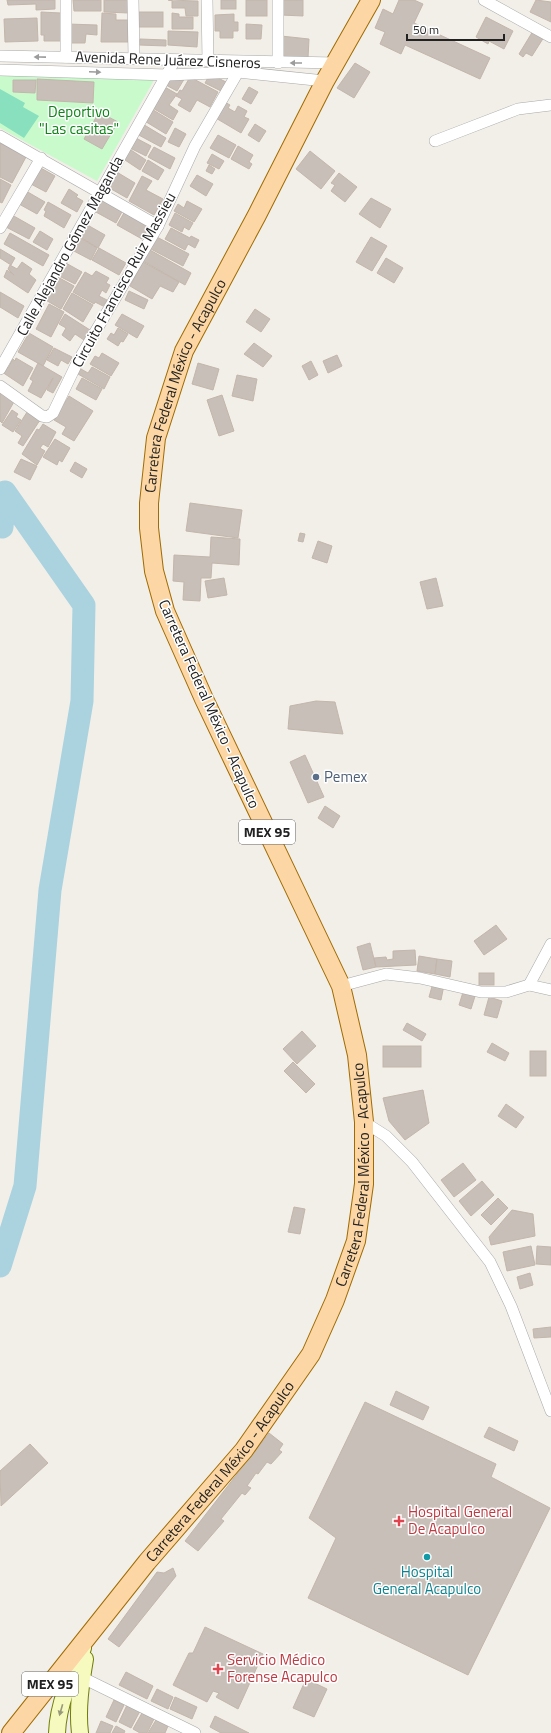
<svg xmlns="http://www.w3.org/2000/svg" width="551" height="1733" font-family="'Titillium Web',sans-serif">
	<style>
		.park { fill: #c8facc }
		.pitch { fill: #88e0be }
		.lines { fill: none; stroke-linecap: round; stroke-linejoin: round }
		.river { stroke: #aad3df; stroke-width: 23 }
		.building { fill: #c7bfb8; stroke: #c4b6ab }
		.minor-casing { stroke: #a9a9a9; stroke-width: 12 }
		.secondary-casing { stroke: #707d05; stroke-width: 18 }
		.primary-casing { stroke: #a06b00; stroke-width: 20 }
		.minor { stroke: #fff; stroke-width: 11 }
		.secondary { stroke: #f7fabf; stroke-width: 16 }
		.primary { stroke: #fcd6a4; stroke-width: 18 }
		.oneway { fill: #9c9c9c }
		.oneway2 { fill: #979978 }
		.service-dot { fill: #5c6f8a; stroke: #fff; stroke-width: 1.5 }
		.health-dot { fill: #e0444e; stroke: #fff; stroke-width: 1.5 }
		.culture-dot { fill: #0f9aa8; stroke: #fff; stroke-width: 1.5 }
		.labels { text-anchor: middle; stroke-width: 3; stroke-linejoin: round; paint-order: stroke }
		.shield { fill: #fff; stroke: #646464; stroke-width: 1 }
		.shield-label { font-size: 14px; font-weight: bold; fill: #222 }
		.street-label { font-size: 15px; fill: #222; stroke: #fff }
		.park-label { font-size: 15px; fill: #0c8416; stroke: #fff }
		.service-label { font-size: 15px; fill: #4e5e75; stroke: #fff; text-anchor: start }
		.health-label { font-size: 15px; fill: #be3a42; stroke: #fff; text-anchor: start }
		.culture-label { font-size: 15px; fill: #0d838f; stroke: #fff }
	</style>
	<rect width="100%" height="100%" fill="#f2efe9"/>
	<polygon class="park" points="0,72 154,80 97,181 0,128"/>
	<polygon class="pitch" points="0,89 25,103 23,107 39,116 24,138 0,123"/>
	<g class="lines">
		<polyline class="river" points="0,526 2,527 5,492 84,605 82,701 50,890 25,1186 0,1266"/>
	</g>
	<g class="building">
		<polygon points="7,0 55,0 55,9 36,10 36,4 8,5"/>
		<polygon points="73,0 101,0 101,11 74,11"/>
		<polygon points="104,0 129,0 129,13 104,12"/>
		<polygon points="168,0 198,1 198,16 186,16 185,8 172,8 172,0"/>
		<rect x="221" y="0" width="15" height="9"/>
		<rect x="246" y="0" width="21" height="16"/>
		<polygon points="281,0 303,0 303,16 281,15"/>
		<polygon points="399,0 414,0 423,4 414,23 490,58 480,79 405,45 401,54 380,44 385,32 375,28 383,9 393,14"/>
		<polygon points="536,0 551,2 551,22 530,12"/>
		<polygon points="41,12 61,13 61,41 44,41 44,35 41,35"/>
		<rect x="135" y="12" width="28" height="15"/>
		<polygon points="102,13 116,14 116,20 128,20 128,42 101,42"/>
		<polygon points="172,13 179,14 179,17 193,17 193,29 172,29"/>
		<polygon points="234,14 234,22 238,22 238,31 233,31 233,38 220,38 220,31 215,31 215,15"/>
		<polygon points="486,17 513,31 504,49 489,41 488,44 476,37"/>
		<polygon points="37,18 38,41 5,42 4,19"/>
		<polygon points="68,24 97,25 97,35 86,34 85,43 68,43"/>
		<polygon points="246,24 262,25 261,39 246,39"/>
		<polygon points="168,31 198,32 197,47 168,45"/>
		<polygon points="533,31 544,37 532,56 526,53 523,57 519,54"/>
		<polygon points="281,36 309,39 308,58 279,56"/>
		<polygon points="140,39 166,40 166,46 139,45"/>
		<polygon points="355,63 370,72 354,98 337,88"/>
		<polygon points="210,74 226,82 221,91 205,83"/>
		<polygon points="169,75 186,76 177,91 164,84"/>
		<polygon points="190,77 218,92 210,107 197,100 190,112 178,105 182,99 176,96 180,90 182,91"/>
		<polygon points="37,79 94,82 93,103 37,100"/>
		<polygon points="13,80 36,80 35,93 13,92"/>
		<polygon points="163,86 177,94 169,105 178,111 173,120 151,107"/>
		<polygon points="249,87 258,92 251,104 242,99"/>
		<polygon points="223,101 230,105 228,108 235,112 238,106 247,111 244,117 249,119 241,133 214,117"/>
		<polygon points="150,108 173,122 166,134 143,120"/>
		<polygon points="99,112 118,122 102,149 84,139"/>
		<polygon points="141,123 166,138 161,147 135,133"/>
		<polygon points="255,124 266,131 259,142 248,135"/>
		<polygon points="175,128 186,134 179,147 168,142"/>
		<polygon points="218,135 236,145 229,158 210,148"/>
		<polygon points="134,137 151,146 146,156 128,147"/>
		<polygon points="0,143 26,157 12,183 0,177"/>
		<polygon points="238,146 253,155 249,162 252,164 249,169 231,159"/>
		<polygon points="154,147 175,158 170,169 148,157"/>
		<polygon points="128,148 146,160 140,170 122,158"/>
		<polygon points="310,151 335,171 321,189 296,169"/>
		<polygon points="212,154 224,161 219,169 207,163"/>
		<polygon points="148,160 164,170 158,180 142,171"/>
		<polygon points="209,165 215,169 212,174 206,171"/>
		<polygon points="39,167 55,176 46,192 29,183"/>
		<polygon points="115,171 135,183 127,198 106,186"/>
		<polygon points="339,173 357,187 345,202 331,191 335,185 331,183"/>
		<polygon points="197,175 213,184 206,196 190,186"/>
		<polygon points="142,176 152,181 146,190 163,199 154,215 129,201"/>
		<polygon points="0,179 11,185 2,203 0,202"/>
		<polygon points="69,189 78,195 76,197 83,201 77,212 61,203"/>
		<polygon points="26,191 45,202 37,214 19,204"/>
		<polygon points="103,197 124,208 116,223 94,211"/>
		<polygon points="371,198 391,209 380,228 359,214"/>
		<polygon points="187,201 202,209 194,222 174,211 178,204 184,208"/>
		<polygon points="48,202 71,215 64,228 44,216 46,211 44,210"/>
		<polygon points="125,211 150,225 142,239 117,225"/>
		<polygon points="175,213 193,223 189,230 184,227 182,232 169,225"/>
		<polygon points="12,215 35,228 29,239 6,227"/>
		<polygon points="84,223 105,235 98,248 77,235"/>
		<polygon points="171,228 190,238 191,236 199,240 195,248 188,244 185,250 165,239"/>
		<polygon points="40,231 53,239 47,250 33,242"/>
		<polygon points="10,233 49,255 43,266 4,244"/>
		<polygon points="155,236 189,254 183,266 149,248"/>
		<polygon points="79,237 97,248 91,260 72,250"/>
		<polygon points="371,237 387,246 372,271 356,262"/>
		<polygon points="99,248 126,263 119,275 92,260"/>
		<polygon points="0,249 15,258 11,265 0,258"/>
		<polygon points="150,250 191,273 185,285 143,261"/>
		<polygon points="386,258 403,268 394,283 377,273"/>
		<polygon points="22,262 32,269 29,274 36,280 28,293 4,277 7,270 14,275 8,269 10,265 17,269"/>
		<polygon points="64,262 82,272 75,284 57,275"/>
		<polygon points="143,262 179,282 173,292 160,286 152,299 130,286"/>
		<polygon points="96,271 109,278 106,283 110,285 106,293 102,290 99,296 107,300 103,306 95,302 94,304 73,292 85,272 92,276"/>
		<polygon points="56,276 74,286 61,309 44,299"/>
		<polygon points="129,291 148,300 144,309 125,300"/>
		<polygon points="0,292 24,306 18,318 0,307"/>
		<polygon points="72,293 93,305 83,322 63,309"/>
		<polygon points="49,304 64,312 51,337 36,329"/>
		<polygon points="255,309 270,319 261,332 246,322"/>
		<polygon points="65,314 90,330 84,340 75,334 70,341 62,335 66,328 59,324"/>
		<polygon points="122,314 144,326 137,338 115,325"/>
		<polygon points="118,328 128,334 123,342 121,341 118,346 107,339 111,333 114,335"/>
		<polygon points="29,333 53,347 43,366 18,352"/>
		<polygon points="254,343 272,356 263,367 244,354"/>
		<polygon points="54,348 72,357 68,364 61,360 58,366 47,360"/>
		<polygon points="102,353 119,363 111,376 90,364 95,356 99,358"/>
		<polygon points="337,355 342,366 328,373 323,361"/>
		<polygon points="16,358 33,368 23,386 2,372 5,366 8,368 13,359 15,361"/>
		<polygon points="311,361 318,375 309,380 302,366"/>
		<polygon points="38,363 62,377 53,393 47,390 53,378 41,398 28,391 33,381 30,379"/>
		<polygon points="198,363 219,369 213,390 192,384"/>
		<polygon points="92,367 110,377 104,389 78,374 81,369 88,373"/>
		<polygon points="237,375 257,379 253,401 232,396"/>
		<polygon points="82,378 102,389 96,400 76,389"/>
		<polygon points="0,393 15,400 2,423 0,421"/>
		<polygon points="222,395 234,431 219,436 207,400"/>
		<polygon points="69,396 93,411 74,441 62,434 66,427 54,420"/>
		<polygon points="29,409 42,417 23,446 18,443 22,436 15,431"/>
		<polygon points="12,410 18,414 16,417 21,420 13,432 2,425"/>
		<polygon points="43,424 56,432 48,447 43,444 40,448 45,451 37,465 22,454 37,429 39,430"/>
		<polygon points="55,439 70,448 62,462 59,460 57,465 43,457"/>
		<polygon points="21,459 37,466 30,480 14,472"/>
		<polygon points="75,462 87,469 82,478 70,471"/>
		<polygon points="190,503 242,510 238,538 186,531"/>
		<polygon points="300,533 305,534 303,542 298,541"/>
		<polygon points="211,537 240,539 239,565 212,563 211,578 201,578 200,601 183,600 184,582 173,581 174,555 210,557"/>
		<polygon points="318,541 332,546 327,563 312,558"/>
		<polygon points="224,578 227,595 208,598 205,581"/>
		<polygon points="436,578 443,606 427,609 420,582"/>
		<polygon points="316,701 335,702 343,734 288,729 290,706"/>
		<polygon points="305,755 324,797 308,803 290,762"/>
		<polygon points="325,806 340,816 333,828 318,818"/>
		<polygon points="496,925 507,939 484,955 474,941"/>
		<polygon points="370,943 376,967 363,970 357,947"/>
		<polygon points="415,950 416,965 376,967 374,958 386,957 387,960 393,959 393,951"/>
		<polygon points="419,956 437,959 435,974 417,971"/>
		<polygon points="437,959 452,961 450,977 435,974"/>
		<rect x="479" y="973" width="15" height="12"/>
		<polygon points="433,983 444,985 441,1000 429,997"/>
		<polygon points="464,989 476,993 471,1009 459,1005"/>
		<polygon points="489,997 502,1001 497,1018 484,1015"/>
		<polygon points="407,1023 426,1034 422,1041 403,1030"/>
		<polygon points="302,1031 316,1046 297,1064 283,1049"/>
		<polygon points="492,1043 509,1053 505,1061 487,1052"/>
		<rect x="383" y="1046" width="38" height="21"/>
		<rect x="530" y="1051" width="16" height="25"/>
		<polygon points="293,1062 315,1084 306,1093 284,1071"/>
		<polygon points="423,1090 429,1123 405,1140 389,1121 383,1098"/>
		<polygon points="506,1104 524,1117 516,1128 498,1116"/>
		<polygon points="463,1163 476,1180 454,1197 441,1180"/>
		<polygon points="482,1181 494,1195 471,1216 459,1201"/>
		<polygon points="498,1198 508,1208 491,1225 481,1215"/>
		<polygon points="294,1207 305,1209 300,1234 288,1232"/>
		<polygon points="512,1210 533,1214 535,1236 491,1245 489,1237"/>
		<polygon points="531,1246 535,1265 507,1271 503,1252"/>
		<polygon points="537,1246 551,1247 551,1265 536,1264"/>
		<polygon points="530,1273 533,1285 520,1289 517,1277"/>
		<polygon points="551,1327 551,1337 534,1338 533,1329"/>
		<polygon points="396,1391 429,1407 423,1420 390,1405"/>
		<polygon points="365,1402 496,1464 491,1477 550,1508 468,1675 308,1598 336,1538 309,1518"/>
		<polygon points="489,1427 518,1441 514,1451 484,1437"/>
		<polygon points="269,1433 283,1444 279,1450 282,1452 271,1464 267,1462 258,1474 256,1473 247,1486 251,1488 245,1495 242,1493 221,1519 224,1521 198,1551 185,1541"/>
		<polygon points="30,1444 48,1463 1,1506 0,1471"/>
		<polygon points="173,1568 176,1576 119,1647 108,1639 157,1572 164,1573"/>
		<polygon points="205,1627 263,1654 238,1709 216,1697 219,1693 213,1691 207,1702 173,1685 189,1653 193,1653"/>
		<polygon points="126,1672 153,1686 147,1699 119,1685"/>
		<polygon points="306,1679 327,1689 314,1717 293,1708"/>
		<polygon points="157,1689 173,1697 168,1709 151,1701"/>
		<polygon points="175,1697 197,1707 192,1719 170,1709"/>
		<polygon points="114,1700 124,1705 116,1722 106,1717"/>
		<polygon points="127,1705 140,1711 131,1728 119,1722"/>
		<polygon points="142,1713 154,1719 147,1733 140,1733 133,1729"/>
		<polygon points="215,1716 249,1733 221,1733 210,1727"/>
		<polygon points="156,1720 168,1726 165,1733 148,1733"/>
		<polygon points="101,1721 113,1726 110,1733 96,1733"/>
		<polygon points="116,1726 125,1731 124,1733 112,1733"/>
	</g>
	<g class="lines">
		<defs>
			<g id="minor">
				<polyline points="133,0 134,58"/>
				<polyline points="207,0 208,61"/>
				<polyline points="278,0 278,63"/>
				<polyline points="484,0 551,37"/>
				<polyline points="0,56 335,63"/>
				<polyline points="66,57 66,0"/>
				<polyline points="0,70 168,75 238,72 325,81"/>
				<polyline points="0,136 158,226"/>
				<polyline points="435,141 518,109 551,105"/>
				<polyline points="0,228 41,158"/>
				<polyline points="0,369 175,60"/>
				<polyline points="0,386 42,416 47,417 53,413 78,361 158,226 195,146 238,72"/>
				<polyline points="529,985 551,944"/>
				<polyline points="341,986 386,974 420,978 481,992 506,992 529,985 551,990"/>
				<polyline points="364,1122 386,1136 412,1162 490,1262 511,1306 551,1411"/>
				<polyline points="81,1677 195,1733"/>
			</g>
			<g id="secondary">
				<path d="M57,1733C58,1704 71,1675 83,1648"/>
				<path d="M80,1733C77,1709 81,1683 85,1659"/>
			</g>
			<g id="primary">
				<path id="s1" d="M11,1733L147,1562L244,1450L311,1354L335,1300L356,1241L364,1184V1122L357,1055L341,986L204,699L165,611L154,571L149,528V503L156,438L184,351L257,215L325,81L371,0"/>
			</g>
		</defs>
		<use href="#minor" class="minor-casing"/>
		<use href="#secondary" class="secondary-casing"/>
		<use href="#primary" class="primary-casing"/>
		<use href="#minor" class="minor"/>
		<use href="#secondary" class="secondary"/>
		<use href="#primary" class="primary"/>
	</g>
	<defs><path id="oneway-solid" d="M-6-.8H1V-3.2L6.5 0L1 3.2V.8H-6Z"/></defs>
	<g class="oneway">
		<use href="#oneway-solid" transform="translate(40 57) rotate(-179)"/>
		<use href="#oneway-solid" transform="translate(296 63) rotate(180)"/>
		<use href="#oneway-solid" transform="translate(95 72) rotate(2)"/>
	</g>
	<use class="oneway2" href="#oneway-solid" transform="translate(61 1710) rotate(106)"/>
	<circle class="service-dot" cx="316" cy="777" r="4"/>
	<g class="health-dot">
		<path d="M397 1515h4v4h4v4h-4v4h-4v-4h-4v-4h4z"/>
		<path d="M216 1663h4v4h4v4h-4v4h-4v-4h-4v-4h4z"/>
	</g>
	<circle class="culture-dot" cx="427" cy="1557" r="4"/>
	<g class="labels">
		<g class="shield">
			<rect x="239" y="820" width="56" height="24" rx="3"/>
			<rect x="22" y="1672" width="56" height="24" rx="3"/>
		</g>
		<g class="shield-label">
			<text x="267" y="837">MEX 95</text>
			<text x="50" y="1689">MEX 95</text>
		</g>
		<g class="street-label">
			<text transform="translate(168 60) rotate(2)" y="5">Avenida Rene Juárez Cisneros</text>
			<text transform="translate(70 246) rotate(-61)" y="5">Calle Alejandro Gómez Maganda</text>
			<text transform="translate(124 280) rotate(-61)" y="5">Circuito Francisco Ruiz Massieu</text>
			<text dy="5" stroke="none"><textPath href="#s1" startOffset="1511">Carretera Federal México - Acapulco</textPath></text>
			<text transform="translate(209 704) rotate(66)" y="5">Carretera Federal México - Acapulco</text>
			<text dy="5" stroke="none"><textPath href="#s1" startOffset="671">Carretera Federal México - Acapulco</textPath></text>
			<text dy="5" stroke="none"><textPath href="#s1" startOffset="335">Carretera Federal México - Acapulco</textPath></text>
		</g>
		<g class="park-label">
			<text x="79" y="117">Deportivo<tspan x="79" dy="17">"Las casitas"</tspan></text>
		</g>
		<g class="service-label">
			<text x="324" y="782">Pemex</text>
		</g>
		<g class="health-label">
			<text x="408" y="1517">Hospital General<tspan x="408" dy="17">De Acapulco</tspan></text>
			<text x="227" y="1665">Servicio Médico<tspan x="227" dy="17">Forense Acapulco</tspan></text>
		</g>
		<g class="culture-label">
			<text x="427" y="1577">Hospital<tspan x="427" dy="17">General Acapulco</tspan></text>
		</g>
	</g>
	<path d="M407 34v6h97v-6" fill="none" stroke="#222222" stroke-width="2"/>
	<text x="413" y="34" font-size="12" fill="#222222" stroke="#ffffff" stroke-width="3" paint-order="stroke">50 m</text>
</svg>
